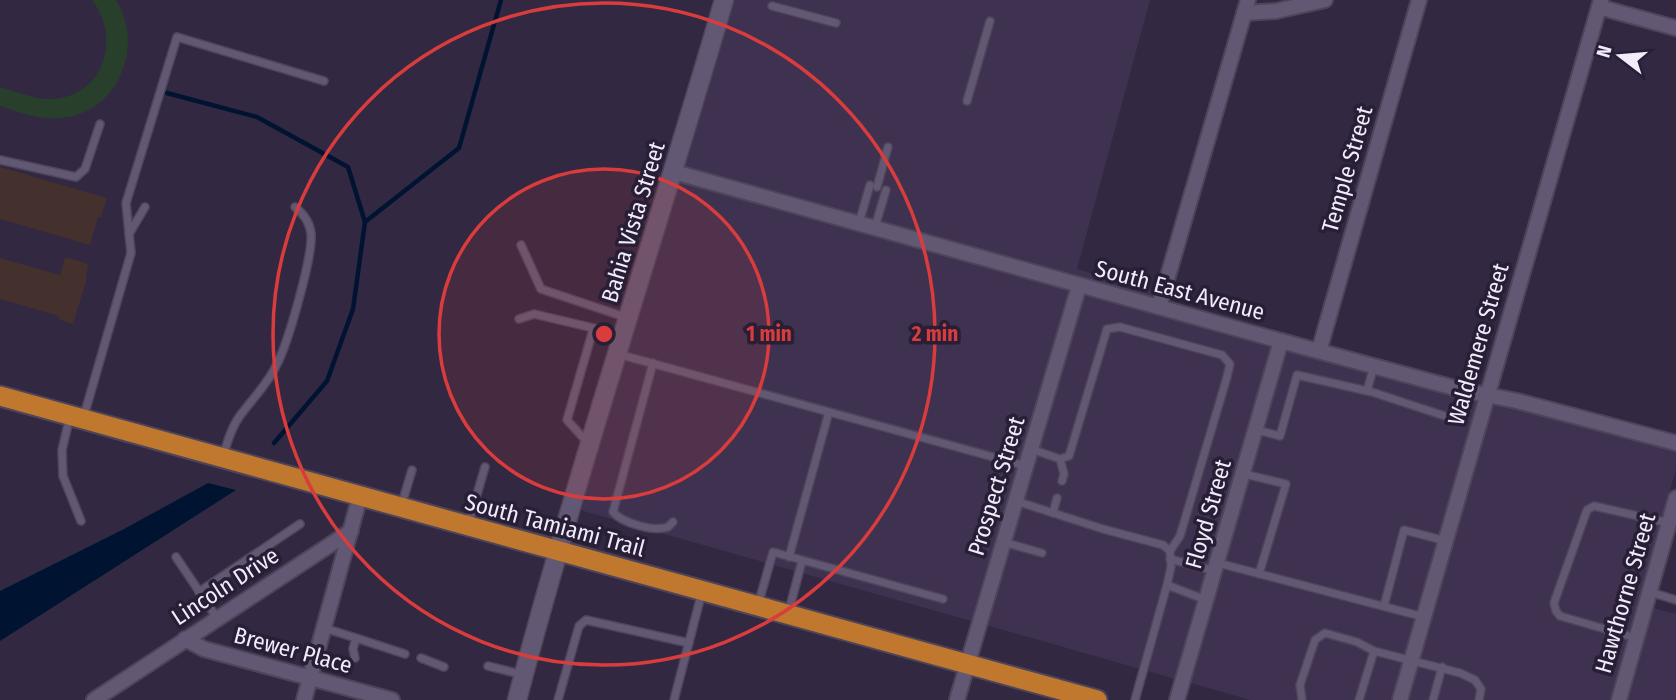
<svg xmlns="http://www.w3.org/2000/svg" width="1676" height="700" font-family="'Fira Sans Condensed',sans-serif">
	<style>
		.built { fill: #3e3250 }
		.education { fill: #44302d }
		.green { fill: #273f2b }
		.water { fill: #001432 }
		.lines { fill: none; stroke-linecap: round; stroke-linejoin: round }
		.stream { stroke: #001432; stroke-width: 4.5 }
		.service-casing { stroke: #4e455a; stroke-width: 10 }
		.minor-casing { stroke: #4e455a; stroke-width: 18 }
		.tertiary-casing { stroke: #4e455a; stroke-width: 21 }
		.primary-casing { stroke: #4e455a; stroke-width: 23 }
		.service { stroke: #635873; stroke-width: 7 }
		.minor { stroke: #635873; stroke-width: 14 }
		.tertiary { stroke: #635873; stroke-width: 18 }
		.primary { stroke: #c0782e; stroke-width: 19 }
		.ring { fill: none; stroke: #d93c3d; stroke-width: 3.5 }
		.labels { text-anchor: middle; stroke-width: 7; stroke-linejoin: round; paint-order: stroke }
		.street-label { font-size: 23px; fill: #f1ecfc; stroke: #281e36 }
		.centre { fill: #d93c3d; stroke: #281e36; stroke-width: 3.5 }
		.ring-label { font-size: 21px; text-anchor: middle; font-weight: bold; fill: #d93c3d; stroke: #281e36; stroke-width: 7; stroke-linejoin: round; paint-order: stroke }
	</style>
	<rect width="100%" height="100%" fill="#322841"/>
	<g class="built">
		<polygon points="733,0 1150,0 1077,269 1155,292 1154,299 684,167"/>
		<polygon points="680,181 1069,290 971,621 580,510 603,427"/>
		<polygon points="1085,295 1272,346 1175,679 986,625"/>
		<polygon points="1287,350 1478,400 1392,700 1250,700 1191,683"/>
		<polygon points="1493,403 1676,450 1676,469 1610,700 1408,700"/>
		<polygon points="1653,608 1676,614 1676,700 1627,700"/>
	</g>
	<g class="education">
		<polygon points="0,167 107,198 101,217 98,217 90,245 0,219"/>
		<polygon points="65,257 88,264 86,281 73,324 58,319 59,316 0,299 0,258 60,275"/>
	</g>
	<path class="green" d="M92,0H116C146,47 117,115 59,118C39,120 19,112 0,106V87C17,92 36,100 53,99C105,95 121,38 92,0Z"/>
	<polygon class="water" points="208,483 236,490 0,641 0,591 124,529"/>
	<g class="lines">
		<g class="stream">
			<polyline points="167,93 257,117 348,167 365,222 353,309 327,381 274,443"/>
			<polyline points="365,222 459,148 501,0"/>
		</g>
		<defs>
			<g id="service">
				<polyline points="772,6 836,23"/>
				<polyline points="967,101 990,21"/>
				<polyline points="0,160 76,177 85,169 100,124"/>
				<polyline points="877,187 888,147"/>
				<polyline points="859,223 870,185"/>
				<polyline points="875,227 886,190"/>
				<polyline points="129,234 145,207"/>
				<polyline points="521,245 541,289 628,318"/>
				<polyline points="519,319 534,314 623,335"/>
				<polyline points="618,354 1026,466"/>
				<path d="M653,363L613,512C622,523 654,532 668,527L673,522"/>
				<polyline points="1367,391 1374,366"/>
				<polyline points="70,416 62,450 63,476 81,521"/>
				<polyline points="83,419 131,253 126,203 177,37 324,81"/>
				<polyline points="1257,430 1280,436 1297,375 1372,392 1454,419"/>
				<polyline points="588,443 567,420 593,330"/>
				<polyline points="1031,449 1060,459 1064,474 1062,481"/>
				<path d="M223,457C227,443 231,429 239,417C252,399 268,384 277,364C288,343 313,256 311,234C310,223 304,214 295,207"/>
				<polyline points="1060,459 1069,456 1107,329 1120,327 1222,355 1230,364 1227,377 1180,536 1170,551"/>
				<polyline points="1244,474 1286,484 1259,574"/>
				<polyline points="1016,501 1103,529 1163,545 1170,551 1171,567 1167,585 1135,700"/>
				<polyline points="401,507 412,470"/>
				<polyline points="1053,513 1057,498"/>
				<polyline points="468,525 485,467"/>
				<polyline points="1003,542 1042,553"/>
				<polyline points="176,557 217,618"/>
				<polyline points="789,557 829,412"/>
				<polyline points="1170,559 1215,571"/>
				<polyline points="1218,563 1424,617"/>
				<polyline points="1167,585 1206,600"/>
				<polyline points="199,592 300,524"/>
				<polyline points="1650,592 1676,600"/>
				<polyline points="758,605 773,552 943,599"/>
				<polyline points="1384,606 1404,530 1446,541"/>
				<polyline points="788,614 802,561"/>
				<polyline points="324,628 356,638 353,649 355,658"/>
				<polyline points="356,638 405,654"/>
				<polyline points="1636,638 1560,616 1556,611 1554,603 1587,510 1594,506 1669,523"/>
				<polyline points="421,658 444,667"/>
				<polyline points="488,666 524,675"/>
				<polyline points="558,700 579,626 586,620 689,643"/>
				<polyline points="674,700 702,592"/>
				<polyline points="1302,700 1300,685 1315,640 1325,633 1357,642 1374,651 1460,673 1475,680 1481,689 1479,700"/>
				<polyline points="1359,700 1374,651"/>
				<polyline points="1433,700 1442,667"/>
			</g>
			<g id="minor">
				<polyline points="1599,7 1676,28"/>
				<polyline points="1244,13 1276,11 1325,0"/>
				<polyline points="674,172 1281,341 1462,390 1517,401 1676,443"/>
				<polyline points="1159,307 1248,0"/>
				<polyline points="1319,351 1419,0"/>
				<polyline points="185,639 204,649 392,700"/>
				<polyline points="94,700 351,531"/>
				<polyline points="304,700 360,496"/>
				<polyline points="957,700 1079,286"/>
				<polyline points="1177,700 1281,341"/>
				<polyline points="1400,700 1601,0"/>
				<polyline points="1619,700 1676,498"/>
			</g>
			<path id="tertiary" d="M517,700C579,465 656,234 724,0"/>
			<polyline id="primary" points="0,396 1097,700"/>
		</defs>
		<use href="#service" class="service-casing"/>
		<use href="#minor" class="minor-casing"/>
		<use href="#tertiary" class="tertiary-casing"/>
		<use href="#primary" class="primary-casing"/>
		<use href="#service" class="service"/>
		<use href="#minor" class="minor"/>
		<use href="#tertiary" class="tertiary"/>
		<use href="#primary" class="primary"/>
	</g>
	<circle cx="604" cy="334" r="165" fill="#d93c3d" fill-opacity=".12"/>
	<g class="ring">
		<circle cx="604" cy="334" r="165"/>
		<circle cx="604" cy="334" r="331"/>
	</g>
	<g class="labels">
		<g class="street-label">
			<text transform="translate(1347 169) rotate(-74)" y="8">Temple Street</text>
			<text transform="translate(633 222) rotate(-73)" y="8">Bahia Vista Street</text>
			<text transform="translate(1180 290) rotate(15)" y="8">South East Avenue</text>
			<text transform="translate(1478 344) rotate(-74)" y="8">Waldemere Street</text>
			<text transform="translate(996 486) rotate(-73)" y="8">Prospect Street</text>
			<text transform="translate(1208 514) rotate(-74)" y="8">Floyd Street</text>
			<text transform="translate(555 525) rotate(15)" y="8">South Tamiami Trail</text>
			<text transform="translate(225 586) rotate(-33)" y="8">Lincoln Drive</text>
			<text transform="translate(1625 593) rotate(-74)" y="8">Hawthorne Street</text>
			<text transform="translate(293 650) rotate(15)" y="8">Brewer Place</text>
		</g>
	</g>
	<circle cx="604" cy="334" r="10" class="centre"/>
	<g class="ring-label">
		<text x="769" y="341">1 min</text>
		<text x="935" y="341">2 min</text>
	</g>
	<g transform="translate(1620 56) rotate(286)" stroke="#281e36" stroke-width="5" paint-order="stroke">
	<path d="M0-5L12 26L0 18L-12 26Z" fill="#f1ecfc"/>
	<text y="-10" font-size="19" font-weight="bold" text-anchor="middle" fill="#f1ecfc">N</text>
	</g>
</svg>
